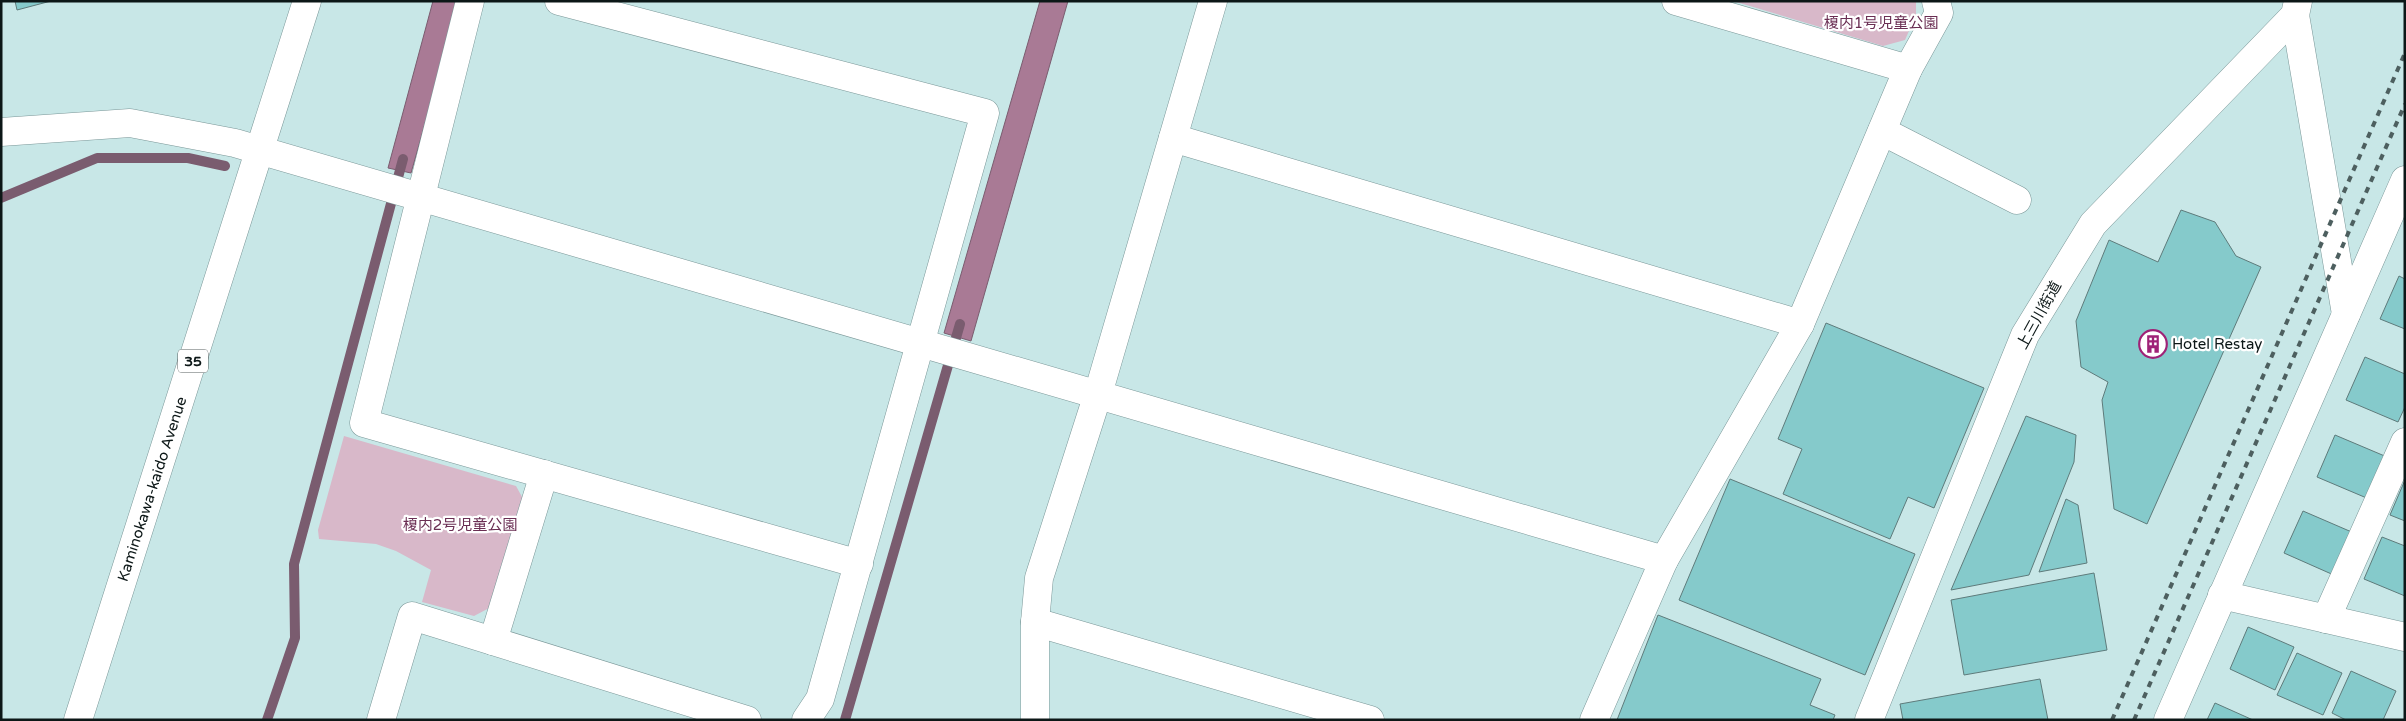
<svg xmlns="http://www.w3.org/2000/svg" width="2406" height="721" font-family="'Varela Round','Noto Sans JP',sans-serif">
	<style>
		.green { fill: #d8b8c9 }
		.water { fill: #a97a95; stroke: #7a5c6f }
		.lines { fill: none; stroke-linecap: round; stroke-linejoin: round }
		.stream { stroke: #7a5c6f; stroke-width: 10 }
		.building { fill: #85cacb; stroke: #5e7b7b }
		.minor-casing { stroke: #7a9798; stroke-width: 29 }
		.major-casing { stroke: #7a9798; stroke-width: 29 }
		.minor { stroke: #fff; stroke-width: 28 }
		.major { stroke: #fff; stroke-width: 28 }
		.rail { stroke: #4d5f5f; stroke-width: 4; stroke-dasharray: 6 6; stroke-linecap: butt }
		.labels { text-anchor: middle; stroke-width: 4.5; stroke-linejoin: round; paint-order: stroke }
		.shield { fill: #fff; stroke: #555d5d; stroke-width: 1 }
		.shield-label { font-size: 14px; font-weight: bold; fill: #0c1717 }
		.park-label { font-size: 15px; fill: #6a2e53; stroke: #fff }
		.street-label { font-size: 15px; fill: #0c1717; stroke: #fff }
		.poi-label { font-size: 15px; fill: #0c1717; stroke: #fff; text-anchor: start }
	</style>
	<rect width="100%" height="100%" fill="#c8e7e7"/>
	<g class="green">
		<polygon points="1733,1 1916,1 1916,15 1905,40 1883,46"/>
		<polygon points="344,436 516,486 526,504 493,606 474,616 422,602 431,570 396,551 376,544 319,539 318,530"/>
	</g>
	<g class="water">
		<polygon points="433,1 460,1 411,173 388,168"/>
		<polygon points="1040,1 1068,1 971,341 944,333"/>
	</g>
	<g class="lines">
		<g class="stream">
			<polyline points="1,198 97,158 188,158 225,166"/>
			<polyline points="267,720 295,638 294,564 403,159"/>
			<polyline points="845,720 960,324"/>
		</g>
	</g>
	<g class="building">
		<polygon points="15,1 51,1 17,10"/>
		<polygon points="2181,210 2215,222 2236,256 2261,267 2147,524 2114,509 2102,400 2108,382 2081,367 2076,321 2109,240 2158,262"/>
		<polygon points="2399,276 2405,279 2405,329 2380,319"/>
		<polygon points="1826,323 1984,388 1934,508 1908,497 1890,539 1783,494 1802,449 1778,439"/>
		<polygon points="2365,357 2405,374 2405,407 2398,422 2346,400"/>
		<polygon points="2026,416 2076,435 2074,462 2029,575 1951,590"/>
		<polygon points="2335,435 2387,457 2369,499 2317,477"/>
		<polygon points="1730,479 1915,554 1865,675 1679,600"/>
		<polygon points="2405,480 2405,521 2390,515"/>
		<polygon points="2066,499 2078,505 2087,563 2039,572"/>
		<polygon points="2303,511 2354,533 2336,576 2284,553"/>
		<polygon points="2382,537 2405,546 2405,596 2364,579"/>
		<polygon points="2094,573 2107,650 1964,675 1951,600"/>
		<polygon points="1658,615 1821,679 1810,705 1835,715 1833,720 1617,720"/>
		<polygon points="2248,627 2294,647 2275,690 2230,669"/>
		<polygon points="2297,653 2342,673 2323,715 2277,695"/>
		<polygon points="2351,671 2396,691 2383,720 2346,720 2332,713"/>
		<polygon points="2040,679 2048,720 1903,720 1900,704"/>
		<polygon points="2215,703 2253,720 2207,720"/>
	</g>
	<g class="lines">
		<defs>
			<g id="minor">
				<polyline points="470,1 364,423 859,564"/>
				<polyline points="559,1 985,113 820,699 806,720"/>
				<polyline points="1676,1 1908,69"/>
				<polyline points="2295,15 2346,314"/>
				<polyline points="1882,131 2017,200"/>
				<polyline points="1,132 130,123 235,143 1664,560"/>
				<polyline points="1173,138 1800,324"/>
				<polyline points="2222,595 2405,637"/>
				<polyline points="2326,619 2405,442"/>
				<polyline points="1035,622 1370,720"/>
				<polyline points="493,641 544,474"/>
				<polyline points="381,720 412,616 747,720"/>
				<polyline points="1035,720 1035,622 1039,578 1098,394 1213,1"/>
				<polyline points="1594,720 1664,560 1800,324 1908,69 1939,13 1936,1"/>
				<polyline points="1869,720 2025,335 2093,224 2295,15 2298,1"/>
				<polyline points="2168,720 2405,180"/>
			</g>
			<polyline id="major" points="78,720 307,1"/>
		</defs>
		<use href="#minor" class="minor-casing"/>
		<use href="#major" class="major-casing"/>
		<use href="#minor" class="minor"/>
		<use href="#major" class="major"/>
		<g class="rail">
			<polyline points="2112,720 2405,53"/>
			<polyline points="2134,720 2405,104"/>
		</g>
	</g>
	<defs>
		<symbol id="building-ring" viewBox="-11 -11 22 22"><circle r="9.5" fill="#fff" stroke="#9f2277" stroke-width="1.5"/><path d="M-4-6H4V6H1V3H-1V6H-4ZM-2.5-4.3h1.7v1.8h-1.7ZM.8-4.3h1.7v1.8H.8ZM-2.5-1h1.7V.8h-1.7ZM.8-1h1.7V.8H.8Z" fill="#9f2277"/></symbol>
	</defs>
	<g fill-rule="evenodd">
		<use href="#building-ring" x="2137" y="328" width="32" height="32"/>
	</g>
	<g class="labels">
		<rect class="shield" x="178" y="349.5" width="30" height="23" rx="4"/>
		<g class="shield-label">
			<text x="193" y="366">35</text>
		</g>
		<g class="park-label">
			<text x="1881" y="28">榎内1号児童公園</text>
			<text x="460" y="530">榎内2号児童公園</text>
		</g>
		<g class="street-label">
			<text transform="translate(2039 315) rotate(-61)" y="5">上三川街道</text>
			<text transform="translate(152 489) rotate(-72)" y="5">Kaminokawa-kaido Avenue</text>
		</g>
		<g class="poi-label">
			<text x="2172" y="349">Hotel Restay</text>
		</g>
	</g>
	<rect width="2406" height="721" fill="none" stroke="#0c1717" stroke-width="5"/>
</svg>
